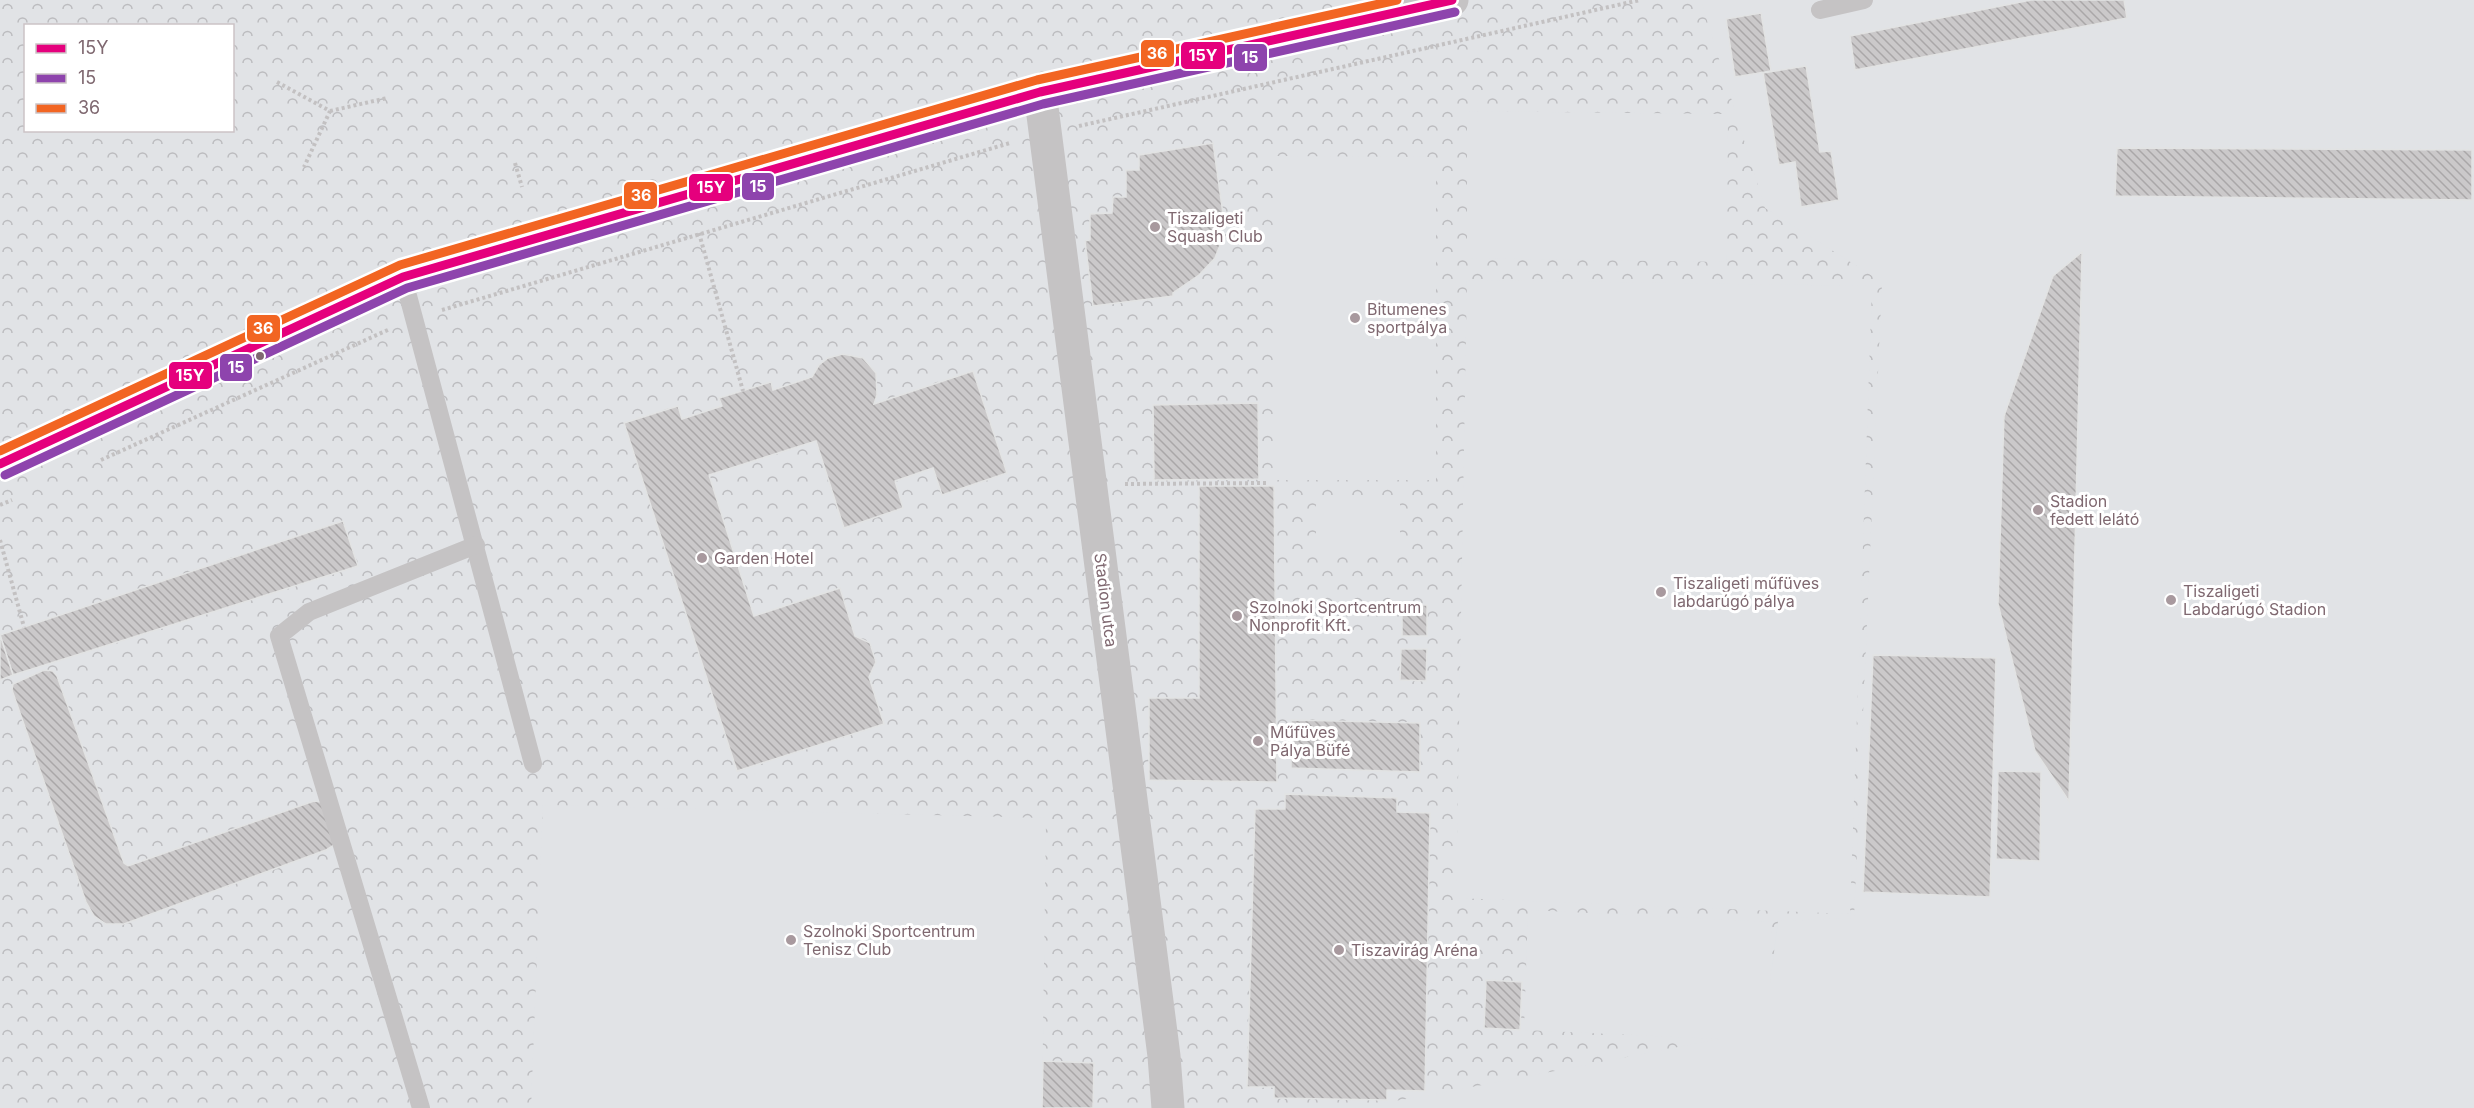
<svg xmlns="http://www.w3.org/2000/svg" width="2474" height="1108" font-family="Inter,sans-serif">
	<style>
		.forest { fill: url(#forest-crowns); fill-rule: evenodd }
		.garden { fill: #e1e3e6 }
		.building { fill: url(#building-back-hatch); stroke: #e2e3e3; stroke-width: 1.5 }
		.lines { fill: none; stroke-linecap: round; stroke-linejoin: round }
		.path { stroke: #c3c1c2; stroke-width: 4; stroke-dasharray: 3 3; stroke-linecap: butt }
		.lane { stroke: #c5c3c4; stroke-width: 18 }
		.street { stroke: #c5c3c4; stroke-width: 33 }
		.bus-1-casing { stroke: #fff; stroke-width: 14 }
		.bus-2-casing { stroke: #fff; stroke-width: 14 }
		.bus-3-casing { stroke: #fff; stroke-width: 14 }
		.bus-1 { stroke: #e5007d; stroke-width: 9 }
		.bus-2 { stroke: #8e44ad; stroke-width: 9 }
		.bus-3 { stroke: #f26522; stroke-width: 9 }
		.poi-dot { fill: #a8999e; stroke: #fff; stroke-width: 2 }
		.bus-dot { fill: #7f6870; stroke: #fff; stroke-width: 2 }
		.labels { text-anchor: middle; stroke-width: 6; stroke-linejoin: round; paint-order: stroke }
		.poi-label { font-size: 16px; fill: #7f6870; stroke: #fff; text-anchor: start }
		.street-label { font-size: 16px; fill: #7f6870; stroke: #fff }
		.line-badge { stroke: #fff; stroke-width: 2 }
		.badge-label { font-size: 16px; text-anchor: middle; font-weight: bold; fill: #fff }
	</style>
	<defs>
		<pattern id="forest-crowns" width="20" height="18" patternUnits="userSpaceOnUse" patternTransform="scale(1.5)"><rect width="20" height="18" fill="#e1e3e6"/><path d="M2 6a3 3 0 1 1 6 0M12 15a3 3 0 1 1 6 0" fill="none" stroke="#bcbcbf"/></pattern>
		<pattern id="building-back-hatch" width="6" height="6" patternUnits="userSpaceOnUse" patternTransform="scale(1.5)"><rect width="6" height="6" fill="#cbc9ca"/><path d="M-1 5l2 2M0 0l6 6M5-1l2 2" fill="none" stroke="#aaa7a8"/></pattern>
	</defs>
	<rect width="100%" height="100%" fill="#f3f4f4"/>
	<path class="forest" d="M0,0H2474V1108H0ZM26,26H232V130H26Z"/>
	<g class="garden">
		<polygon points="1720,0 2474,0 2474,1108 1354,1108 1441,1093 1719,1039 1524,1030 1528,910 1772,922 1770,983 1778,921 1854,918 1882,282 1765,208 1702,4"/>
		<polygon points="1467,111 1728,114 1726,262 1467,258"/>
		<polygon points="1275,156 1436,157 1436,480 1275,480"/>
		<polygon points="1467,280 1872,286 1850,914 1456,898"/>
		<rect x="1316" y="498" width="84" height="58"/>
		<polygon points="543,805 1046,818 1042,1108 531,1108"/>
	</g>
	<g class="building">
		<polygon points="2031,0 2124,0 2127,18 1855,70 1850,36"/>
		<polygon points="1761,13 1771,71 1735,77 1726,19"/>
		<polygon points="1806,66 1820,152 1831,151 1839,200 1801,207 1795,162 1779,165 1763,73"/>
		<polygon points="1213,143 1224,221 1219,221 1220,245 1215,258 1199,275 1173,293 1173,296 1093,306 1085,241 1090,240 1090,214 1112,213 1113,197 1126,197 1126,170 1139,170 1139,155"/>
		<polygon points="2117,148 2472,150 2472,200 2115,196"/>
		<polygon points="2082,252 2069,801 2035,751 1998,604 2004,416 2053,276"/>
		<polygon points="843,354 863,358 876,373 877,395 874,404 973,371 1007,473 942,495 933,468 895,481 903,508 844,528 816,441 709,475 754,616 840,588 855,636 870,643 876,662 869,677 884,724 737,771 624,423 678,406 682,419 722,406 719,398 771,382 773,390 812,377 819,365 828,358"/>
		<polygon points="1258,403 1259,479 1154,480 1153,405"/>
		<polygon points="1199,486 1274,486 1277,782 1149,780 1149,698 1199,698"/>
		<polygon points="343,521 358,566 13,675 0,635"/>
		<rect x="1402" y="605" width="25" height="31"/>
		<polygon points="0,635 13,675 0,680"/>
		<polygon points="1401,649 1427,649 1426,681 1400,680"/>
		<polygon points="1873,655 1996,658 1990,897 1863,892"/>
		<polygon points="44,670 53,671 57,676 124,863 128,866 314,801 321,802 336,844 326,850 124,924 106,924 94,916 86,902 12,690 13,684"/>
		<polygon points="1291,720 1420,723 1420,772 1291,768"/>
		<polygon points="1998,771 2041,772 2040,861 1996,859"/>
		<polygon points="1285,794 1397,798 1397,812 1430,813 1425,1091 1387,1090 1387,1100 1274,1098 1274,1087 1247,1087 1255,809 1285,809"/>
		<polygon points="1486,980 1522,982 1520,1030 1484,1028"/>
		<polygon points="1043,1061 1094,1063 1093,1108 1042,1108"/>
	</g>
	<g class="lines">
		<g class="path">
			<polyline points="277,82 330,111 304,167"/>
			<polyline points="330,111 387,98"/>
			<polyline points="1079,126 1640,0"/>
			<polyline points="515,163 522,187"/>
			<polyline points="699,233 743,391"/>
			<polyline points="442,310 1010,143"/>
			<polyline points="101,460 390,329"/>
			<polyline points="1125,484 1266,483"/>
			<polyline points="0,505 12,500"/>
			<polyline points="0,540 24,627"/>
		</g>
		<g class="lane">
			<polyline points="1820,10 1864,0"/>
			<polyline points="403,277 533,764"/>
			<polyline points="421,1108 279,636 309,612 476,545"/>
		</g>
		<g class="street">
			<polyline points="1040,92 1164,1056 1168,1108"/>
			<polyline points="0,464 403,277 1040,92 1452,0"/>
		</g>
		<defs>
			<polyline id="bus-1" points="0,464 403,277 1040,92 1452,0"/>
			<polyline id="bus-2" points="5,475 407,288 1043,104 1455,12"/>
			<polyline id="bus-3" points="0,451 400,265 1037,80 1397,0"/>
		</defs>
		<use href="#bus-1" class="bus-1-casing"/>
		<use href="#bus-2" class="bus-2-casing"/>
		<use href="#bus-3" class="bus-3-casing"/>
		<use href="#bus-1" class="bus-1"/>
		<use href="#bus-2" class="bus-2"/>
		<use href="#bus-3" class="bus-3"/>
	</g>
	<g class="poi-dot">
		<circle cx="1155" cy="227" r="6"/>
		<circle cx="1355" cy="318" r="6"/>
		<circle cx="2038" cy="510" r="6"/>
		<circle cx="702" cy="558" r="6"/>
		<circle cx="1661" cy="592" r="6"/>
		<circle cx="2171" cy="600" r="6"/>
		<circle cx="1237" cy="616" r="6"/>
		<circle cx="1258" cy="741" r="6"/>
		<circle cx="791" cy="940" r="6"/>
		<circle cx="1339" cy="950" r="6"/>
	</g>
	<circle class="bus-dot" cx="260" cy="356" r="5"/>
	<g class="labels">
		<g class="poi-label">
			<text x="1167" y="224">Tiszaligeti<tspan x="1167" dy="18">Squash Club</tspan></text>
			<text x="1367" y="315">Bitumenes<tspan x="1367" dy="18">sportpálya</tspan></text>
			<text x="2050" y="507">Stadion<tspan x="2050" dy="18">fedett lelátó</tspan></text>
			<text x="714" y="564">Garden Hotel</text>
			<text x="1673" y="589">Tiszaligeti műfüves<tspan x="1673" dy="18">labdarúgó pálya</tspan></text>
			<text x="2183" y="597">Tiszaligeti<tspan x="2183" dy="18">Labdarúgó Stadion</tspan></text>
			<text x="1249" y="613">Szolnoki Sportcentrum<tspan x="1249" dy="18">Nonprofit Kft.</tspan></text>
			<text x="1270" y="738">Műfüves<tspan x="1270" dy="18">Pálya Büfé</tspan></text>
			<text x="803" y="937">Szolnoki Sportcentrum<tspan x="803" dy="18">Tenisz Club</tspan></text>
			<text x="1351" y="956">Tiszavirág Aréna</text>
		</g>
		<g class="street-label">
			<text transform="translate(1106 600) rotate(83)" y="6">Stadion utca</text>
		</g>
	</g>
	<g class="line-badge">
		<rect x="1140" y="39" width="35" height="29" rx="6" fill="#f26522"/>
		<rect x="1180" y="41" width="46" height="29" rx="6" fill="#e5007d"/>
		<rect x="1233" y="43" width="35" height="29" rx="6" fill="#8e44ad"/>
		<rect x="741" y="172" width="34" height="29" rx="6" fill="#8e44ad"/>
		<rect x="688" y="173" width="46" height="29" rx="6" fill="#e5007d"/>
		<rect x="623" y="181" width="35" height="29" rx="6" fill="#f26522"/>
		<rect x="246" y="314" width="35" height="29" rx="6" fill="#f26522"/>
		<rect x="219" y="353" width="34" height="29" rx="6" fill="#8e44ad"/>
		<rect x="168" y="361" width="45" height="29" rx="6" fill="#e5007d"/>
	</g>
	<g class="badge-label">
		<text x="1157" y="59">36</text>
		<text x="1203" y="61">15Y</text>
		<text x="1250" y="63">15</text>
		<text x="758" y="192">15</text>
		<text x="711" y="193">15Y</text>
		<text x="641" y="201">36</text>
		<text x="263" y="334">36</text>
		<text x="236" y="373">15</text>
		<text x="190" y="381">15Y</text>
	</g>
	<rect x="24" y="24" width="210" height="108" fill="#ffffff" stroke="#ccc3c6" stroke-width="1.5"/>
	<rect x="36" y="44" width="30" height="9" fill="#e5007d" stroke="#ccc3c6" stroke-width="1.5"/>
	<text x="78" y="54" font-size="18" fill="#7f6870">15Y</text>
	<rect x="36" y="74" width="30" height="9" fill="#8e44ad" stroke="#ccc3c6" stroke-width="1.5"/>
	<text x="78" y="84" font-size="18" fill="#7f6870">15</text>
	<rect x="36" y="104" width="30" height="9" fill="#f26522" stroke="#ccc3c6" stroke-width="1.5"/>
	<text x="78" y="114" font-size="18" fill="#7f6870">36</text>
</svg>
